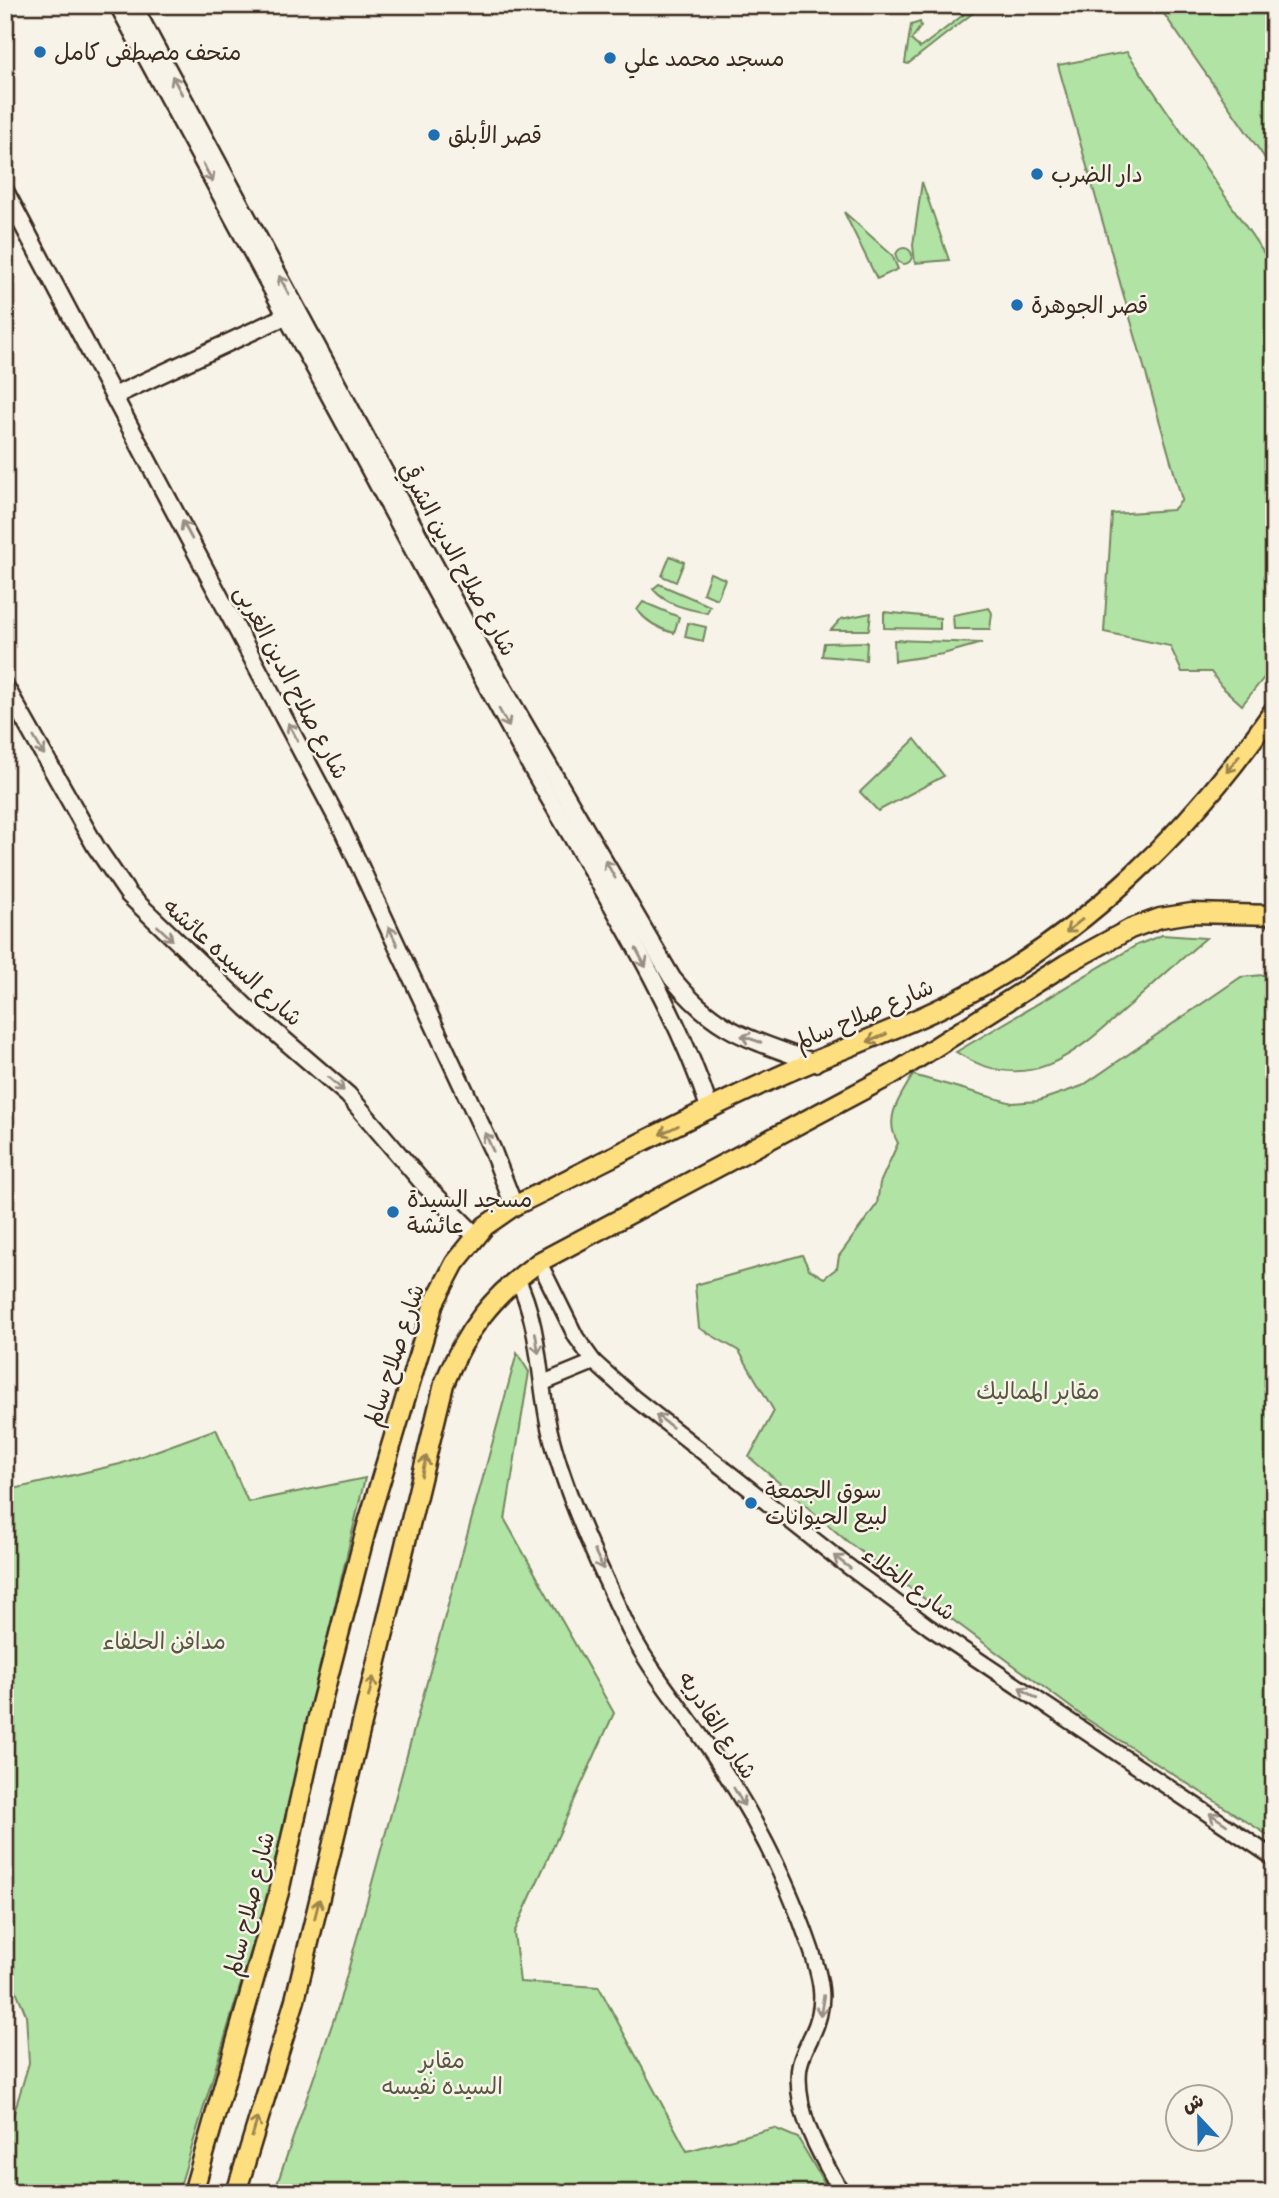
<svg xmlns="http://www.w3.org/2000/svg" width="1279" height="2198" font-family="Itim,'Playpen Sans Arabic',sans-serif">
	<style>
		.green { fill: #b0e3a4; stroke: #768661; stroke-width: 2 }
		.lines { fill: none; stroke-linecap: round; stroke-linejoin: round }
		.tertiary-casing { stroke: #3b2a1e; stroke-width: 19 }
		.secondary-casing { stroke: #3b2a1e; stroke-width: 21 }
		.primary-casing { stroke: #3b2a1e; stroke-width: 23 }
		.tertiary { stroke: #f7f3e8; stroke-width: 14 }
		.secondary { stroke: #f7f3e8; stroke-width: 16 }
		.primary { stroke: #fedf80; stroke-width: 18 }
		.oneway { stroke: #998e83 }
		.oneway2 { stroke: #9c844f }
		.poi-dot { fill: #1f6fb2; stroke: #f7f3e8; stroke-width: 2.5 }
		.labels { text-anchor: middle; stroke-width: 5; stroke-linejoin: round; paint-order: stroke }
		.poi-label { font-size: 23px; fill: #3b2a1e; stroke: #f7f3e8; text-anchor: start }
		.street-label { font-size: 23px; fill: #3b2a1e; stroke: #f7f3e8 }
		.park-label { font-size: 23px; fill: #585840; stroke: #f7f3e8 }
	</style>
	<rect width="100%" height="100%" fill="#f7f3e8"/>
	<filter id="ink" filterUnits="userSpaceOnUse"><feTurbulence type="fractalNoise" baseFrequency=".0143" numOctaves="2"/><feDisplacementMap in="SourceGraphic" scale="14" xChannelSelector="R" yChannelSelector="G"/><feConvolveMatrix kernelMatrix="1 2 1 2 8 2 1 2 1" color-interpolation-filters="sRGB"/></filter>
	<g filter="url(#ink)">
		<g class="green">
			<polygon points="947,5 983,5 908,64 905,63 911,25 920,22 921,26 911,40 920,48 963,15"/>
			<polygon points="1195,5 1274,5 1274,171 1164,14"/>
			<polygon points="1127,52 1274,268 1274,665 1242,705 1221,686 1211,672 1182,672 1170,646 1104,632 1112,514 1173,510 1182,500 1058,65"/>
			<polygon points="922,182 949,260 915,263 913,245"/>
			<polygon points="844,212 892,255 898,269 877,279"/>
			<circle cx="904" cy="256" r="8"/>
			<polygon points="670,556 684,562 676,582 662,576"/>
			<polygon points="710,573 725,579 717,599 703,593"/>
			<path d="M659,584L710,606L707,613C687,609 666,605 653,589Z"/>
			<path d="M643,602L679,617L674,633C658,629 647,622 637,610Z"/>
			<polygon points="989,608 992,613 990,629 954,629 953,615"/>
			<polygon points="884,612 940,618 940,629 884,628"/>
			<polygon points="871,613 869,630 831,630 841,619"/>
			<polygon points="688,623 706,627 703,641 685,637"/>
			<polygon points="894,640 982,643 943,654 895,661"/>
			<polygon points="867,642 866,660 822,656 824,643"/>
			<polygon points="915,739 944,776 878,811 860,792"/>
			<path d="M1162,935L1206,938C1180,960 1155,983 1129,1006C1075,1054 1028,1098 956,1052L1137,945Z"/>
			<path d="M1274,974V1839L1085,1718L848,1542L749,1457L774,1411L739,1351L699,1328L695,1285L802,1255L809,1269L824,1278L837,1268L839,1256L877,1204L880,1183L898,1143C883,1118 900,1097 913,1075L1012,1103L1038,1101L1082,1086L1241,977Z"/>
			<polygon points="517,1353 529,1372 505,1520 614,1713 514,1933 520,1982 599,1987 687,2151 774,2128 798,2138 830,2193 274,2193 338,2007"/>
			<polygon points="216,1429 248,1502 365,1478 264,1907 178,2193 5,2193 5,2143 29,2063 26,2015 5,1963 5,1491 120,1464"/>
		</g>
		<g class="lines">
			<defs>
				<g id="tertiary">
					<polyline points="539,1262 576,1337 594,1362 634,1398 841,1561 929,1627 1274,1858"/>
					<path d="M517,1278C541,1327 538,1380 550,1432C565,1493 597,1562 624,1619C647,1670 687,1713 717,1760C755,1818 789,1884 811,1949C822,1982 827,2004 812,2035C807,2046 800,2058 799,2070C795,2115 821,2156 842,2193"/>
					<polyline points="543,1383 594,1362"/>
				</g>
				<g id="secondary">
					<path d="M118,5C251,251 384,497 518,743C584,864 666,978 710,1110"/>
					<path d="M133,5L470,631L672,978C717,1034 752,1039 815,1063"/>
					<polyline points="5,191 340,824 492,1149 514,1206"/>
					<polyline points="116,395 294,312"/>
					<polyline points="5,686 96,847 129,895 247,1008 348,1095 423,1183 476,1236"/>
				</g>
				<g id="primary">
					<path d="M193,2193L279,1892L320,1708L367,1526L434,1303L455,1263L485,1226L514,1206C604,1162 693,1114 786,1073C841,1049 897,1030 951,1003C1083,937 1191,830 1274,710"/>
					<path d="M236,2193L295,2000L444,1384C465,1331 493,1295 539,1262L893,1074L1066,964L1130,929L1160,918L1192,913L1274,915"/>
				</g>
			</defs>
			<use href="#tertiary" class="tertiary-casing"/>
			<use href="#secondary" class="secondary-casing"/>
			<use href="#primary" class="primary-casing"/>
			<use href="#tertiary" class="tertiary"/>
			<use href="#secondary" class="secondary"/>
			<use href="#primary" class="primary"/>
		</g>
		<defs><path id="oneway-shaft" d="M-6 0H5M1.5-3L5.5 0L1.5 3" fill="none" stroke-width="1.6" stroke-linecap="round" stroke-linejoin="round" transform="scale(1.75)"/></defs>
		<g class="oneway">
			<use href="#oneway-shaft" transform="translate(177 85) rotate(-118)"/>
			<use href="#oneway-shaft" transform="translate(208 173) rotate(62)"/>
			<use href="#oneway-shaft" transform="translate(284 285) rotate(-118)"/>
			<use href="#oneway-shaft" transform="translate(187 530) rotate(-118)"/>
			<use href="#oneway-shaft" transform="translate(504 718) rotate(61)"/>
			<use href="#oneway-shaft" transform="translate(293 732) rotate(-118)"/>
			<use href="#oneway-shaft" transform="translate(39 746) rotate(60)"/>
			<use href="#oneway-shaft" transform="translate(610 869) rotate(-119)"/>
			<use href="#oneway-shaft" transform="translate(165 933) rotate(43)"/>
			<use href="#oneway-shaft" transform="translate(393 936) rotate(-115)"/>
			<use href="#oneway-shaft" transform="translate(641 958) rotate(62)"/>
			<use href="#oneway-shaft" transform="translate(751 1039) rotate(-161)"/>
			<use href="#oneway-shaft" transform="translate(336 1084) rotate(41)"/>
			<use href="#oneway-shaft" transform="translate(489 1142) rotate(-114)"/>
			<use href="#oneway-shaft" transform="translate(537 1343) rotate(81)"/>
			<use href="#oneway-shaft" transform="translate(664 1421) rotate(-143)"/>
			<use href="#oneway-shaft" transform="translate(599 1560) rotate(65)"/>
			<use href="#oneway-shaft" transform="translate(842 1562) rotate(-142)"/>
			<use href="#oneway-shaft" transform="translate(1028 1693) rotate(-147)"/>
			<use href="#oneway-shaft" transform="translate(739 1797) rotate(60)"/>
			<use href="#oneway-shaft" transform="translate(1218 1819) rotate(-146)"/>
			<use href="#oneway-shaft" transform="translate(822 2006) rotate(99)"/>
		</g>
		<g class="oneway2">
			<use href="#oneway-shaft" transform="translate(1233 764) rotate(128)"/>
			<use href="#oneway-shaft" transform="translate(1074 926) rotate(141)"/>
			<use href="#oneway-shaft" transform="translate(877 1038) rotate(157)"/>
			<use href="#oneway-shaft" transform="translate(669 1130) rotate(154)"/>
			<use href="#oneway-shaft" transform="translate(424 1466) rotate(-76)"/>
			<use href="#oneway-shaft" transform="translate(371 1687) rotate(-76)"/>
			<use href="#oneway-shaft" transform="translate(317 1909) rotate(-76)"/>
			<use href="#oneway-shaft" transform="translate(255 2127) rotate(-73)"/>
		</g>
	</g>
	<g class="poi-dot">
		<circle cx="40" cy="52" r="7"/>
		<circle cx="610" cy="58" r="7"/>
		<circle cx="434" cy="135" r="7"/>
		<circle cx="1037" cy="174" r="7"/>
		<circle cx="1017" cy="305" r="7"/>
		<circle cx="393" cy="1212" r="7"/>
		<circle cx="751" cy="1503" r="7"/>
	</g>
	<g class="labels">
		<g class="poi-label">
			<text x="54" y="60">متحف مصطفى كامل</text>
			<text x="624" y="66">مسجد محمد علي</text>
			<text x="448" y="143">قصر الأبلق</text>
			<text x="1051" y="182">دار الضرب</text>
			<text x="1031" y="313">قصر الجوهرة</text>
			<text x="407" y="1207">مسجد السيدة<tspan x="407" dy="26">عائشة</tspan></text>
			<text x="765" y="1498">سوق الجمعة<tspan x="765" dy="26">لبيع الحيوانات</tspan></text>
		</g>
		<g class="street-label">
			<text transform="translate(458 559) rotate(61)" y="8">شارع صلاح الدين الشرقي</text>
			<text transform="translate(292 682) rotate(62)" y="8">شارع صلاح الدين الغربى</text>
			<text transform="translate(233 962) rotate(42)" y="8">شارع السيده عائشه</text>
			<text transform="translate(864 1014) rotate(-23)" y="8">شارع صلاح سالم</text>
			<text transform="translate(394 1355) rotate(-72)" y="8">شارع صلاح سالم</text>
			<text transform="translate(909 1583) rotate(36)" y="8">شارع الخلاء</text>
			<text transform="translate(718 1725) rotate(57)" y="8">شارع القادريه</text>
			<text transform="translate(249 1904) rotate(-76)" y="8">شارع صلاح سالم</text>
		</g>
		<g class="park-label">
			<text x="1038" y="1399">مقابر المماليك</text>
			<text x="164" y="1649">مدافن الحلفاء</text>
			<text x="442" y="2068">مقابر<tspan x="442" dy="26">السيده نفيسه</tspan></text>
		</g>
	</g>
	<rect width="1279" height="2198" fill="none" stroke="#f7f3e8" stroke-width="28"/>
	<rect x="14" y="14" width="1251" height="2170" fill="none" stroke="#3b2a1e" stroke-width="2.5" filter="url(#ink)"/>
	<g transform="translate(1199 2118) rotate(338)"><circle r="33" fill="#f7f3e8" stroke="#aca397" stroke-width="2"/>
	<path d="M0-5L12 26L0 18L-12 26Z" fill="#1f6fb2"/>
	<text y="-10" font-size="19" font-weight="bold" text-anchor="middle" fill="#3b2a1e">ش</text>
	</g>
</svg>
